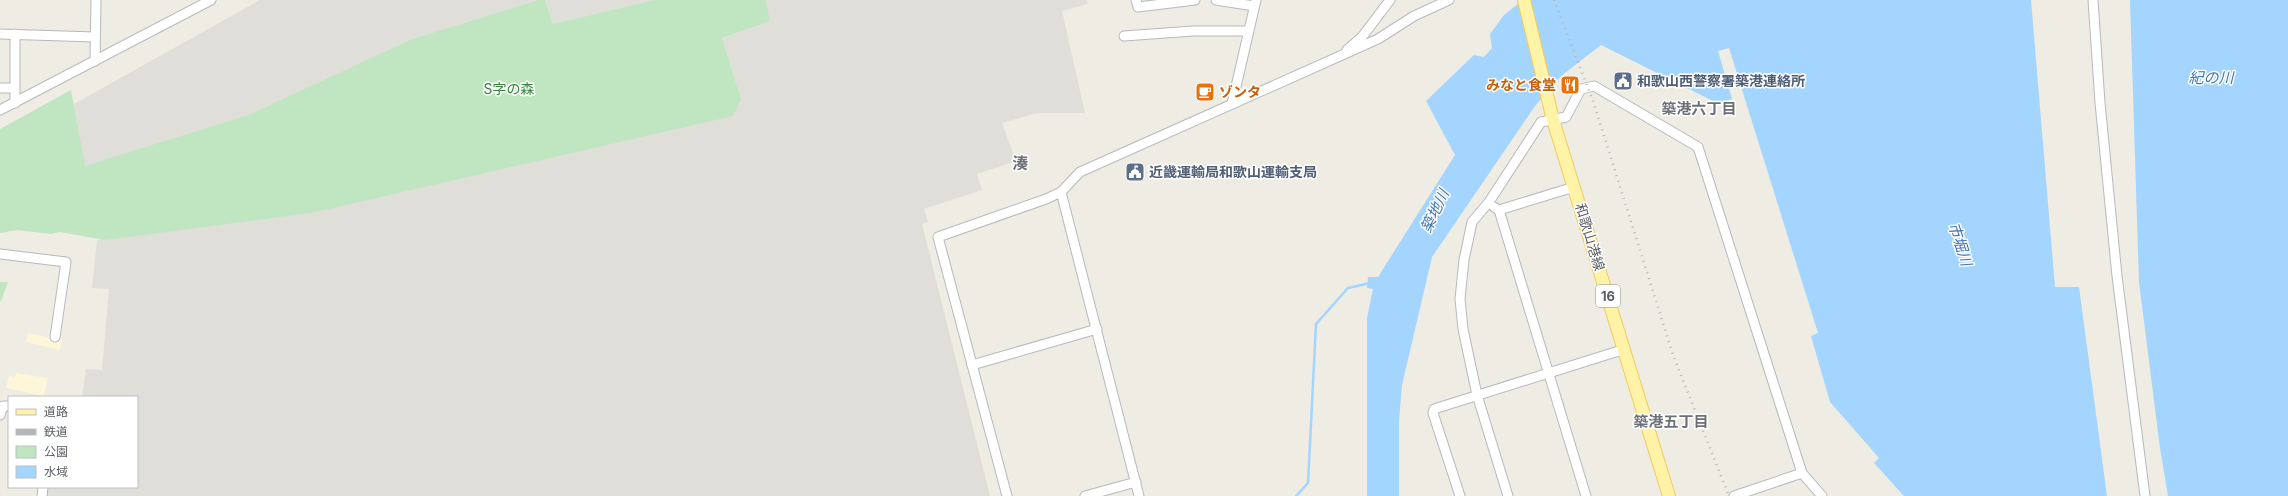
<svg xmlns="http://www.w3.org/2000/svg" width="2288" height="496" font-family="Inter,'Noto Sans JP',sans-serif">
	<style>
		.commercial { fill: #fef6d9 }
		.industrial { fill: #dfded8 }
		.green { fill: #bfe6c0 }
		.water { fill: #a3d5ff }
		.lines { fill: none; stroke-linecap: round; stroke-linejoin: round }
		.stream { stroke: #a3d5ff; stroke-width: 2.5 }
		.minor-casing { stroke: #b6b9be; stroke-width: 11 }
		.major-casing { stroke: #f2cb58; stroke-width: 14 }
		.minor { stroke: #fff; stroke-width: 9 }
		.major { stroke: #fff3a8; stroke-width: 12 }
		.rail { stroke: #b4b5b5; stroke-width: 2.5; stroke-dasharray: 1 5; stroke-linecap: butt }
		.labels { text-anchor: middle; stroke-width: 3; stroke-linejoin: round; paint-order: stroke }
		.shield { fill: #fff; stroke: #8c8f92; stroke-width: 1 }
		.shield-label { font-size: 13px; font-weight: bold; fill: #5b5f64 }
		.service-label { font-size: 14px; font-weight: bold; fill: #4e5e75; stroke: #fff; text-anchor: start }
		.food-label { font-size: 14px; font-weight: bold; fill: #c56008; stroke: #fff; text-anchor: end }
		.park-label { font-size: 14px; fill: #338339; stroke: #fff }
		.street-label { font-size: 14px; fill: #5b5f64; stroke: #fff }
		.water-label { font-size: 15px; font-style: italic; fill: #3f74b2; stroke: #fff }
		.neighbourhood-label { font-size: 15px; font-weight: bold; fill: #6c7176; stroke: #fff }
		.quarter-label { font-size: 16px; font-weight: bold; fill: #6c7176; stroke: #fff }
	</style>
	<rect width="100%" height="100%" fill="#eeece3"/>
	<g class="commercial">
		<polygon points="28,333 62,340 60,350 26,342"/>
		<polygon points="16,373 48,378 44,396 6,388 9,376 15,377"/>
	</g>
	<g class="industrial">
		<polygon points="260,0 541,0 251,114 84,167 74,104"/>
		<polygon points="545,0 654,0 553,24"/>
		<polygon points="766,0 1087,0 1088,4 1062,11 1085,113 1037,113 1002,123 1016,161 977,174 982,190 924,209 928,222 922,224 990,496 47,496 48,487 137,487 137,397 82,397 86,369 102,370 109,289 92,288 97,240 311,213 741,99 722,38 770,21"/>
	</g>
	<g class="green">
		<polygon points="539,0 545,0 553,24 654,0 766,0 770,21 722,38 741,99 733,116 311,213 105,240 60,232 51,234 17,230 0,233 0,129 71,90 85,166 251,114 410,40"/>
		<polygon points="0,282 8,282 1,301 0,301"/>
	</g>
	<g class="water">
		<polygon points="1523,0 2031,0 2055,287 2079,287 2107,496 1904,496 1874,463 1879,458 1830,402 1811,336 1818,333 1729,48 1718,51 1732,99 1719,104 1601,45 1561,76 1535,106 1432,257 1402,385 1399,421 1399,496 1367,496 1367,318 1373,289 1367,288 1368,277 1378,277 1455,155 1426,101 1474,55 1484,57 1492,48 1490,34 1504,15"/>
		<polygon points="2130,0 2288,0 2288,496 2168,496 2160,448 2139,282"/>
	</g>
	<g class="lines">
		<polyline class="stream" points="1296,496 1308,483 1316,324 1348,288 1370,283"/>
		<defs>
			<g id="minor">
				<polyline points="1136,0 1138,7 1195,0"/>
				<polyline points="1216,0 1254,6"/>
				<polyline points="2093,0 2100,103 2117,276 2145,496"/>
				<polyline points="0,34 95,37"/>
				<polyline points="1124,36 1193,31 1248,31"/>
				<polyline points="1347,50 1362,37 1390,0"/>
				<polyline points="95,61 96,0"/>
				<polyline points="0,88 14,88"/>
				<polyline points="15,103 15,34"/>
				<polyline points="1232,104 1256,0"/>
				<polyline points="0,110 211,0"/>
				<polyline points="1061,192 1139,496"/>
				<polyline points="1494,207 1499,210 1574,187"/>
				<polyline points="1499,210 1586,496"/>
				<polyline points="0,254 66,262 55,337"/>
				<polyline points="972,365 1097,329"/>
				<polyline points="0,415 3,406 9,406"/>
				<polyline points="42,496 43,487"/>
				<polyline points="1007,496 938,237 1046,199 1061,192 1080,172 1378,39 1414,16 1449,0"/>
				<polyline points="1085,496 1136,482"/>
				<polyline points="1460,496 1433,413 1434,409 1625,349"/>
				<polyline points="1508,496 1477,395 1463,329 1460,299 1464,260 1472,222 1489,202 1541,122 1566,117 1581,89 1594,86 1698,147 1802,473 1822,496"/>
				<polyline points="1734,496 1802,473"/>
			</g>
			<polyline id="major" points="1524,0 1553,120 1669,496"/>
		</defs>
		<use href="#minor" class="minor-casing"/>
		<use href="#major" class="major-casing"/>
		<use href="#minor" class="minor"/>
		<use href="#major" class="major"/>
		<polyline class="rail" points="1554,0 1593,101 1673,355 1729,496"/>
	</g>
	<defs>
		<symbol id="civic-square" viewBox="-11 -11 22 22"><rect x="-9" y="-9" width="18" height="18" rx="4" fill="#5c6f8a" stroke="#fff"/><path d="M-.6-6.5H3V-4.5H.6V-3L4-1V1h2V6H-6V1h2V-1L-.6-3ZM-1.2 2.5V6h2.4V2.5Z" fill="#fff"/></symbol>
		<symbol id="restaurant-square" viewBox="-11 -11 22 22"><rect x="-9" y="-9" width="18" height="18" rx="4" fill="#e8710a" stroke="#fff"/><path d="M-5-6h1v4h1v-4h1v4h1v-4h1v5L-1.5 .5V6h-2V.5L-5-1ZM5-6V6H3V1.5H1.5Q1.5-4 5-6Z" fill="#fff"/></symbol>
		<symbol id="cafe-square" viewBox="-11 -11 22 22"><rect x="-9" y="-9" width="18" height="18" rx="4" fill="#e8710a" stroke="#fff"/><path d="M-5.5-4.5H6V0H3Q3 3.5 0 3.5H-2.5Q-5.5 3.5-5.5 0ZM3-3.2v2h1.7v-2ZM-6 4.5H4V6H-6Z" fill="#fff"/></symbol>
	</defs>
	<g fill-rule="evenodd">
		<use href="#civic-square" x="1612" y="70" width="22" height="22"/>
		<use href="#restaurant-square" x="1559" y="74" width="22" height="22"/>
		<use href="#cafe-square" x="1194" y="81" width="22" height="22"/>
		<use href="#civic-square" x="1124" y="161" width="22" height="22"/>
	</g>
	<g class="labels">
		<rect class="shield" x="1596" y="285" width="24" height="22" rx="3"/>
		<g class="shield-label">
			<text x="1608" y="301">16</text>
		</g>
		<g class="service-label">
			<text x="1637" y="86">和歌山西警察署築港連絡所</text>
			<text x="1149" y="177">近畿運輸局和歌山運輸支局</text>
		</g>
		<g class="food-label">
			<text x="1556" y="90">みなと食堂</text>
			<text x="1219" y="97" text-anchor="start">ゾンタ</text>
		</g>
		<g class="park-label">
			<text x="509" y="94">S字の森</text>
		</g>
		<g class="street-label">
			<text transform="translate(1590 237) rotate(73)" y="5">和歌山港線</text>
		</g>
		<g class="water-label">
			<text x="2211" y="83">紀の川</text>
			<text transform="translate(1435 211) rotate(-64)" y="5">築地川</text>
			<text transform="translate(1960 244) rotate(72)" y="5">市堀川</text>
		</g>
		<g class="neighbourhood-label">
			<text x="1699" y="114">築港六丁目</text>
			<text x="1671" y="427">築港五丁目</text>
		</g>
		<g class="quarter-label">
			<text x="1020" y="169">湊</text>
		</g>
	</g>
	<rect x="8" y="396" width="130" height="92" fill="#ffffff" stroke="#bdbfc1"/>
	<rect x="16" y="409" width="20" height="6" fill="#fff3a8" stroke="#bdbfc1"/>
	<text x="44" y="416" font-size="12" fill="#5b5f64">道路</text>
	<rect x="16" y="429" width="20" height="6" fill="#b4b5b5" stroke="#bdbfc1"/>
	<text x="44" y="436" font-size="12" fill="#5b5f64">鉄道</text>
	<rect x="16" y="446" width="20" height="12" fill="#bfe6c0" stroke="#bdbfc1"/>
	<text x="44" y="456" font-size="12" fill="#5b5f64">公園</text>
	<rect x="16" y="466" width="20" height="12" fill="#a3d5ff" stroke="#bdbfc1"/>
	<text x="44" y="476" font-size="12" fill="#5b5f64">水域</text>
</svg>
